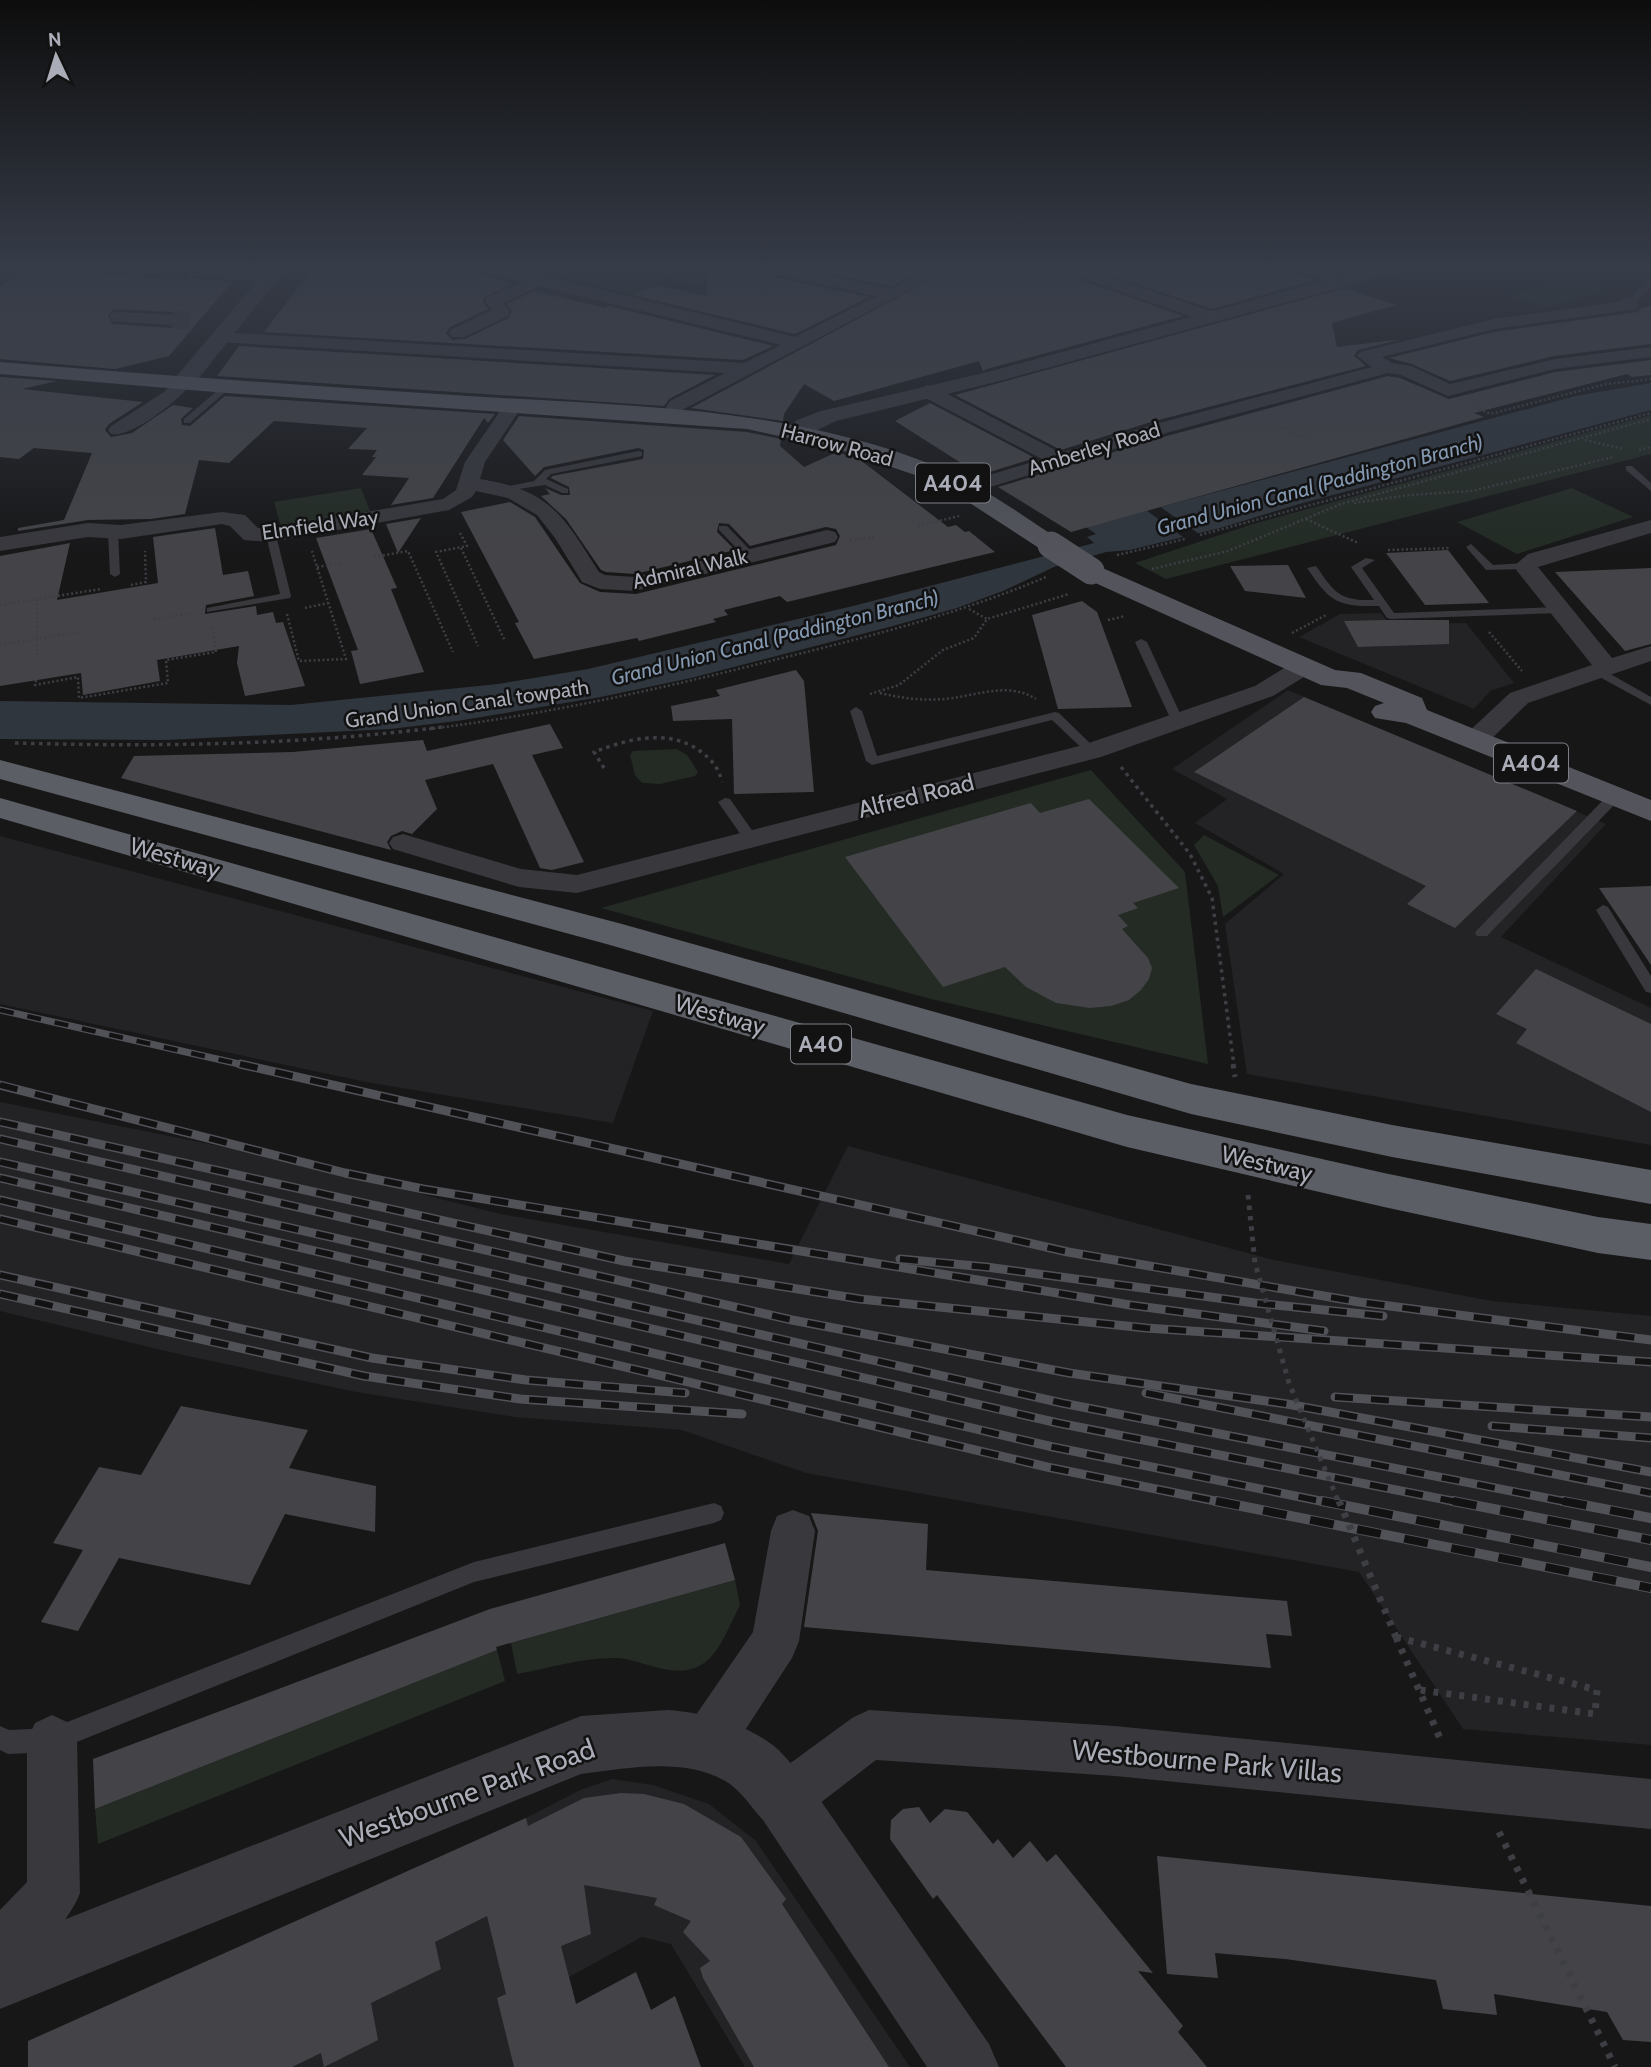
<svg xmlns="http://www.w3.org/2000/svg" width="1651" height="2067" font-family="Cabin,sans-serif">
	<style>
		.built { fill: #232325 }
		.green { fill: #232b24 }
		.water { fill: #30363d }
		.pier { fill: #171718 }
		.building { fill: #444448; fill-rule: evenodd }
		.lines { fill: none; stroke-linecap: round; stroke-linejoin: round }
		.minor-tunnel { stroke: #343538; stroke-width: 18; stroke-dasharray: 18 9; stroke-linecap: butt }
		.path-far3 { stroke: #3e3f44; stroke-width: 2.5; stroke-dasharray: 2 2.5; stroke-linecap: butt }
		.path-far2 { stroke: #3e3f44; stroke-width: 3.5; stroke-dasharray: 3.5 4.5; stroke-linecap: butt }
		.path-far1 { stroke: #3e3f44; stroke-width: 5; stroke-dasharray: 4.5 6; stroke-linecap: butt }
		.path { stroke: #3e3f44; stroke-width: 7; stroke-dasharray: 5 8; stroke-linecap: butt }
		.service { fill: #38383d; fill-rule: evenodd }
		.minor { fill: #38383d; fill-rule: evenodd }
		.tertiary { fill: #38383d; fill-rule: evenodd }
		.primary { fill: #54555c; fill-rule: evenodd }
		.trunk { fill: #5c5e65; fill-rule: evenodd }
		.rail-far2-casing { stroke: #515258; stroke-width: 7 }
		.rail-far1-casing { stroke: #515258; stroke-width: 9 }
		.rail-casing { stroke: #515258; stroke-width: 10 }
		.rail-far2 { stroke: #121213; stroke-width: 4.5; stroke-dasharray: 14; stroke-linecap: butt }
		.rail-far1 { stroke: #121213; stroke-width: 6; stroke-dasharray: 18; stroke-linecap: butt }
		.rail { stroke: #121213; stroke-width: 8; stroke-dasharray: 24; stroke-linecap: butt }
		.path-bridge-far1 { stroke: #3e3f44; stroke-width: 5; stroke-dasharray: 4.5 6; stroke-linecap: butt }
		.path-bridge { stroke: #3e3f44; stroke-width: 7; stroke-dasharray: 5 8; stroke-linecap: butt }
		.primary-bridge { stroke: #54555c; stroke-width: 27 }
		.labels { text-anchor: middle; stroke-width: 5; stroke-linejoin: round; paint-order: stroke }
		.far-street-label { font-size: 21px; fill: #aaadb7; stroke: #121213 }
		.far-water-label { font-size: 21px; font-style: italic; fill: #8397af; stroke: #121213 }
		.shield { fill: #121213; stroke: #7c7e86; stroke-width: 2 }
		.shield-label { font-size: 23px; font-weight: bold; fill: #aaadb7 }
		.street-label { font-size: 24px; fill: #aaadb7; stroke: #121213 }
		.near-street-label { font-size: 28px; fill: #aaadb7; stroke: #121213 }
	</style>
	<rect width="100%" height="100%" fill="#171718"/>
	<g class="built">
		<polygon points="1381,613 1389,624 1466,623 1514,683 1490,691 1474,709 1299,637 1340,614"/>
		<polygon points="1288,690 1606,824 1501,937 1651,1008 1651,1145 1247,1074 1225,924 1284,874 1195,823 1227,799 1172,769"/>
		<polygon points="0,836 653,1011 613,1123 366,1082 0,1004"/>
		<polygon points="0,1102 273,1157 501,1214 789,1264 848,1146 1274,1260 1492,1301 1651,1316 1651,1745 1463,1729 1359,1572 806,1473 682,1430 514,1417 356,1392 174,1353 0,1311"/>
		<polygon points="612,1779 653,1785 709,1804 756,1841 910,2067 745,2067 671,1944 642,1937 569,1977 593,2067 138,2067 132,1995 526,1818 580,1790"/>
	</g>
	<g class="green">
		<polygon points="542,267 731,267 739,268 701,287 667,279 634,294 530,271"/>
		<polygon points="1576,276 1603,286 1603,291 1546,308 1509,296"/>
		<polygon points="1651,415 1651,454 1166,579 1135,563 1253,524"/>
		<polygon points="361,488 370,511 281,526 274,502"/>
		<polygon points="1572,488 1633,517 1517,554 1457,522"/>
		<polygon points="677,749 687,755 698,772 695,776 660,784 642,783 635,775 630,755 633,751"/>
		<polygon points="1091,770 1185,872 1208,1064 927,998 601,908"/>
		<polygon points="1204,835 1279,875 1223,917 1218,886 1194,845"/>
		<path d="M735,1580L740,1605C720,1644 712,1681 659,1668C645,1665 632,1659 617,1658C584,1657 549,1668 517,1674L511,1643Z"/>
		<polygon points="497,1650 505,1681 98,1844 95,1809"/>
	</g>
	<polygon class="water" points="1651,383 1651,410 1299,504 1220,528 1130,550 1106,552 1054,567 1003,591 957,608 893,626 691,678 601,697 457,721 390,729 166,740 0,739 0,701 291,705 498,684 588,669 857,605 1094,543 1087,537 1096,534 1086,527 1576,396"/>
	<polygon class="pier" points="1159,506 1202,536 1187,540 1146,510"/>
	<g class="building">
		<polygon points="314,267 468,267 472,273 507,281 504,283 511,284 485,297 482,301 488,309 450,327 446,333 452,340 465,339 509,318 512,310 507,304 534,291 605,308 609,306 773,346 743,360 264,332"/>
		<polygon points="709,267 755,267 764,275 869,297 795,334 633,295 655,285 706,296"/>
		<polygon points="797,267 929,267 891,286"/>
		<polygon points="955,267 1054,267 1058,272 1183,316 987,369 983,371 979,361 834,401 804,384 784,414 783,421 691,408"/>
		<polygon points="1086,267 1274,267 1316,280 1212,309"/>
		<path d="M29,269L187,280L191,278L232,282L169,356L115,369L0,359V286ZM118,309L172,312L182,321L172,328L112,324L108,316L112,310Z"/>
		<polygon points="1346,288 1396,305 1332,323 1337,347 1403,339 1358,350 1354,356 1366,366 1151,422 1061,450 955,395"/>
		<polygon points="1651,306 1651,344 1554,356 1450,381 1412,364 1389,358 1494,332 1637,312 1641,308"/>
		<polygon points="239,346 715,375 669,399 664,406 217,376"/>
		<polygon points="1651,360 1651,375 1632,377 1627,374 1474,413 1484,417 1071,532 998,487 1167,436 1388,376 1400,378 1449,399 1555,372"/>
		<polygon points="0,377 57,381 22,389 143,402 109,424 105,430 111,437 132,433 173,405 193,408 181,419 182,425 190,426 225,396 495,414 488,423 484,418 433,498 391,505 409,478 362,475 376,457 372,457 377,450 348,449 367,428 274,421 229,463 199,460 185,514 151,519 88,520 18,531 18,528 64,520 92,453 34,448 19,459 0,457"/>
		<polygon points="930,403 1035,458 980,475 895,421"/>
		<polygon points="519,416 747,432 781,439 780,446 804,467 837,452 859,459 948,527 956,525 965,532 969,531 995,552 787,602 780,596 724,610 728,615 713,619 716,622 639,641 637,638 534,659 515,623 519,622 461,512 510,502 535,517 580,583 600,592 636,594 836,545 840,536 836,529 826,527 750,546 729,524 719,523 717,532 735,550 635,574 606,572 601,570 566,519 541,496 550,494 545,488 561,495 570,495 569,487 551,478 552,476 643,459 644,450 638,448 544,467 535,476 503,440"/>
		<polygon points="421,518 398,553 386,524"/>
		<polygon points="215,528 223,575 248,571 254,596 206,605 205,614 256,606 257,615 273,612 276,623 283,622 305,686 245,696 237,663 239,646 157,660 160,681 83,695 81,673 0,686 0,556 70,543 57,600 158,583 153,537"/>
		<polygon points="371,529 397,588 391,589 424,672 360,684 351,651 358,650 316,538"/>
		<polygon points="1448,550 1489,603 1425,605 1386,553"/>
		<polygon points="1288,565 1306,598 1245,591 1230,566"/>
		<polygon points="1651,568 1651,644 1625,651 1555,572"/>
		<polygon points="1082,601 1097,612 1132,707 1058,709 1032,615"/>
		<polygon points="1385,620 1449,620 1449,644 1358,647 1344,621"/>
		<polygon points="796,670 804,681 814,792 734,794 732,719 673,721 671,706 720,696 716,690"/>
		<polygon points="1304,697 1577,811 1455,928 1407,904 1426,886 1194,772"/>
		<polygon points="550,724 563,748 532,755 584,862 552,870 540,868 493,764 425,780 437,809 412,834 402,831 391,836 387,842 391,850 121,778 134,756 293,752 423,740 427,751"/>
		<polygon points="1089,799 1179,888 1133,903 1138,908 1118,915 1128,926 1122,929 1148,958 1152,968 1149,979 1141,990 1129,1000 1111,1006 1090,1008 1056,1003 1026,987 1005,967 943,987 845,857 1031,803 1040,813"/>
		<polygon points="1651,886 1651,965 1599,888"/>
		<polygon points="1536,969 1651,1024 1651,1112 1516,1043 1527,1029 1496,1014"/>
		<polygon points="181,1406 308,1430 289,1468 376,1486 375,1532 285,1514 250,1585 119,1558 78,1631 41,1622 83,1550 53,1543 99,1467 141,1475"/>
		<polygon points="811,1513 928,1524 926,1570 1287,1601 1292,1636 1266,1634 1271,1668 804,1627 818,1531"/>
		<polygon points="725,1543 735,1580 496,1647 497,1650 95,1809 93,1759 490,1609"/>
		<polygon points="621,1793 644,1794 684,1804 741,1837 786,1899 782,1904 889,2067 754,2067 703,1978 700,1968 710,1961 683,1932 691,1921 654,1905 657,1898 584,1885 591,1934 561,1946 576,2004 636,1972 651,2010 675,1996 701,2067 514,2067 497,1998 506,1994 487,1916 435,1942 441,1969 371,2003 378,2040 324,2067 321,2053 292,2067 28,2067 28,2041 526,1818 528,1826 584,1798"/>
		<polygon points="919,1807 930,1823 945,1809 967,1812 993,1844 998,1839 1013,1858 1030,1841 1047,1862 1056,1854 1153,1973 1138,1971 1183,2026 1178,2032 1207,2067 1066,2067 937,1895 933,1899 890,1839 891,1820 903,1809"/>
		<polygon points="1157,1856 1651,1906 1651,2042 1623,2040 1607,2012 1494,1994 1497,2015 1443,2009 1436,1980 1285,1959 1215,1953 1218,1978 1167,1974"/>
	</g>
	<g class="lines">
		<polyline class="minor-tunnel" points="172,320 195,320"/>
		<g class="path-far3">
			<polyline points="62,267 164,275"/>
			<polyline points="590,267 603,267"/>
			<polyline points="612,267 628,267 630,279"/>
			<polyline points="1475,407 1490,414 1606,384 1651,379"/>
			<polyline points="1273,422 1309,441"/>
			<polyline points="1585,440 1624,449"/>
			<polyline points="1639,450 1651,447"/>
			<polyline points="1354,503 1409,495 1472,491 1613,457"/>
			<polyline points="1306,519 1358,543"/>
			<polyline points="918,526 959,516"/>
			<polyline points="460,533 467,546 436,552 478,646"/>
			<polyline points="1200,535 1651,413"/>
			<polyline points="850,540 874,537"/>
			<polyline points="461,548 505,641"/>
			<polyline points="1388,550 1450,548"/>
			<polyline points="1117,555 1185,539"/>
			<polyline points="374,557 408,551 453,652"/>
			<polyline points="317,567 341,563"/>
			<polyline points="1152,569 1228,551 1341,504 1651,419"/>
			<polyline points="131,585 146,582 145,551"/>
			<polyline points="37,599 37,660"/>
			<polyline points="0,605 101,589"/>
			<polyline points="305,608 328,603"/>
			<polyline points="969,609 987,619"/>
			<polyline points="287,614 299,661 346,659 312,551"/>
			<polyline points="154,619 191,613"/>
			<polyline points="1108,620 1125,616"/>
			<polyline points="1489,632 1522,671"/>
			<polyline points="1292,633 1328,614"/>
			<polyline points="0,645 79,632"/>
			<polyline points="36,680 35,685 78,677 79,698 168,683 166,660 216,652 213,627"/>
			<path d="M880,693C901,698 923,701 945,699C976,696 1008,681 1036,699"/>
			<polyline points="870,694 899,685 943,650 974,638 987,619 1069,594"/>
			<path d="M429,729C549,714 665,688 782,658C872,636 961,613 1046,577"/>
		</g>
		<g class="path-far2">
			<path d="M15,743C158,747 300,745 442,727"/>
			<polyline points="1121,767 1190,854 1212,898 1234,1066"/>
			<path d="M604,768L594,752C628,739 668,728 700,751C711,759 719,768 722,782"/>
		</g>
		<polyline class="path-far1" points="1233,1064 1235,1077"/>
		<g class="path">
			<polyline points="1396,1637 1597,1690 1595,1714 1420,1690"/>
			<polyline points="1396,1637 1442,1743"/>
			<polyline points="1499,1832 1615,2067"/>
		</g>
		<g class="service">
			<polygon points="1648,279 1651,279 1651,286 1637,302 1624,304 1624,300 1631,298"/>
			<polygon points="224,385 231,387 190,423 184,423 184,419"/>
			<polygon points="639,451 642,452 642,456 551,474 546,479 568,489 568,493 562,493 545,485 504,491 499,488 534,481 545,470"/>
			<polygon points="1626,466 1632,466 1651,483 1651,491 1626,470"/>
			<polygon points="719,526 727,526 754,554 754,558 746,558 719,530"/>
			<polygon points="113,529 118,532 120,574 115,577 110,574 108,532"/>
			<polygon points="271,532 276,535 291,596 290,598 207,612 207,608 280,594 266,535"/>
			<polygon points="1471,544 1493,565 1525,563 1530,566 1525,569 1486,570 1466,547"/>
			<path d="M1366,558L1375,560L1362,568L1394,613L1559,607L1565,610L1559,613L1391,619L1387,618L1379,606C1337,607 1330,602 1307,568L1316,566C1335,593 1339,601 1374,600L1351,567Z"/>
			<polygon points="1141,639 1147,642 1184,722 1182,725 1174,725 1172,722 1135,642"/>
			<polygon points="1598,667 1651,697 1651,705 1594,674 1592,671"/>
			<polygon points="856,707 862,711 877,756 1055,712 1059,713 1098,751 1096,754 1088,754 1052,720 872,765 866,761 850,711"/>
			<polygon points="1615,792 1622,796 1620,799 1487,936 1477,936 1475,933 1477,930 1610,793"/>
			<polygon points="725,798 730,799 756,836 758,839 756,842 746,842 718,802"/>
			<polygon points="1603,905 1608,907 1651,976 1651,993 1646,992 1596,910"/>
			<polygon points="714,1503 721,1506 724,1513 721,1520 714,1523 474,1582 52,1752 8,1754 0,1750 0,1726 9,1730 52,1728 474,1562"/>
		</g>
		<g class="minor">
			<polygon points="188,267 270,272 278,277 270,282 193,276 185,271"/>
			<polygon points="471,267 497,267 540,275 795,337 877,296 765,272 757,267 786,267 891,289 934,267 953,267 684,409 678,419 671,421 661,415 670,401 725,373 218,342 209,337 218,332 744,363 781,345 539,286 503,303 510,312 508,316 464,337 452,337 449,333 452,329 492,310 485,301 487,298 522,282 473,270"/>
			<polygon points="1057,267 1079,267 1217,313 1219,317 1217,321 1205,321 1059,270"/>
			<polygon points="1290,267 1313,267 1348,278 1350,281 1342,286 1292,270"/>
			<polygon points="1627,297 1639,305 1637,309 1494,329 1382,357 1392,363 1411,366 1450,384 1555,359 1651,347 1651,357 1555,369 1448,396 1401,375 1388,373 1166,433 964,495 957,493 954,489 957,485 1042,459 920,395 918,391 927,385 934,387 1061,453 1152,425 1372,367 1357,356 1360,352 1494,319 1619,302"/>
			<polygon points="118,312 172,315 180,320 172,325 112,321 110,317 112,313"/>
			<path d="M183,378L192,383C180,399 131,439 111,434L108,430L111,426L164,392L177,379Z"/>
			<path d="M514,399L523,405L485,462L480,479C550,490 563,515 599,572L605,575L635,577L827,530L835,532L838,537L835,542L635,591L600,589L582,582L555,538L537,515L508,498L476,491L472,497L449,510L271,542L244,540L230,526L222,524L121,539L88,537L0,551V537L88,523L121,525L222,512L245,515L258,528H271L443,499L456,490L465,462L507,401Z"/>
			<polygon points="1651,520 1651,533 1538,567 1612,658 1651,646 1651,661 1528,703 1484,746 1475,748 1466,746 1462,740 1466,734 1510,693 1592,665 1517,571 1514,566 1528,554"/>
			<polygon points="1303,660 1312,662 1315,667 1312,672 1273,696 1101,757 577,893 519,887 393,849 389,843 393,837 403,834 521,869 577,875 1083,745 1255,686 1294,662"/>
			<polygon points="793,1510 809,1516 815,1531 799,1641 792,1658 725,1761 707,1768 689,1761 682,1743 689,1725 753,1632 771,1531 777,1516"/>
			<polygon points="869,1710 1115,1726 1651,1779 1651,1829 1115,1776 876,1760 802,1817 784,1824 766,1817 759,1799 766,1781 852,1718"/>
			<path d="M52,1715L69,1723L77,1740L80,1893C68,1924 31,1962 0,1975V1910L27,1882V1740L35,1723Z"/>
		</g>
		<g class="tertiary">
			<polygon points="269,267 287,267 191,388 175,388 172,383 175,378"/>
			<polygon points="1375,267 1403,267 1400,271 1000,381 836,421 803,437 787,437 784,432 797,420 821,411 988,372"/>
			<path d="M668,1710C705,1713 744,1723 774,1746C785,1755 794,1768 805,1778L989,2044L999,2067H927L763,1820C752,1808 743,1794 730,1784C688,1756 628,1768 581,1774L0,2009V1945L581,1716Z"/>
		</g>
		<g class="primary">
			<path d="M0,362C156,375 313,386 469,396C627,406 789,406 938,467C981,485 1020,514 1060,540L1064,545L1060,550L1051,553L1042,550L956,494L921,477L838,449L747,429L227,393L0,374Z"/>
			<polygon points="1091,563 1335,670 1361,673 1422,698 1427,710 1651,800 1651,821 1406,723 1375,718 1371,712 1375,706 1384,703 1347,688 1321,685 1082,577 1078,571 1082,565"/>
		</g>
		<g class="trunk">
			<polygon points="0,760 622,924 1191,1084 1392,1125 1651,1170 1651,1204 1392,1157 1191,1114 610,945 0,779"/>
			<polygon points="0,798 1127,1115 1384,1173 1598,1217 1651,1224 1651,1260 1598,1253 1384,1207 1127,1147 0,818"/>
		</g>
		<defs>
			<polyline id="rail-far2" points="0,1010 248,1066"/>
			<g id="rail-far1">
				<polyline points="240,1064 1068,1252 1359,1302 1651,1340"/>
				<polyline points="0,1085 345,1173 423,1189 1130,1305 1324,1331"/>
				<polyline points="0,1122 624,1261 860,1299 1146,1328 1651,1362"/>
				<polyline points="0,1139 792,1320 1069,1373 1287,1404 1651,1472"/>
				<polyline points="0,1162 1062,1403 1572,1503"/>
				<polyline points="0,1178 1058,1423 1462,1503"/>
				<polyline points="0,1200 1053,1447 1330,1503"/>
				<polyline points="0,1219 1047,1467 1225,1503"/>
				<polyline points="900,1259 986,1267 1255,1303 1383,1316"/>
				<polyline points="0,1275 372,1358 526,1380 685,1393"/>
				<polyline points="0,1294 364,1376 520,1399 742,1414"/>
				<polyline points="1146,1393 1651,1493"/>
				<polyline points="1335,1397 1651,1417"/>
				<polyline points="1492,1426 1651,1438"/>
			</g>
			<g id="rail">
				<polyline points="1216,1501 1651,1588"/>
				<polyline points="1322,1501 1651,1567"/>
				<polyline points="1453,1501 1651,1540"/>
				<polyline points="1563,1501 1651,1518"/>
			</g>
		</defs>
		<use href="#rail-far2" class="rail-far2-casing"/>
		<use href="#rail-far1" class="rail-far1-casing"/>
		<use href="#rail" class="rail-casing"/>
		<use href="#rail-far2" class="rail-far2"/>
		<use href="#rail-far1" class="rail-far1"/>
		<use href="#rail" class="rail"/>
		<polyline class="path-bridge-far1" points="1248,1195 1255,1263 1289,1383 1339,1503"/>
		<polyline class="path-bridge" points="1339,1501 1396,1637"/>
		<polyline class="primary-bridge" points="1051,545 1091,571"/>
	</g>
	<linearGradient id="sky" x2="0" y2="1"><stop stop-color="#0d0d0d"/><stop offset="0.48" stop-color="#363c48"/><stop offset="1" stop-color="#363c48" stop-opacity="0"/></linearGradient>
	<rect width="1651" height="556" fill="url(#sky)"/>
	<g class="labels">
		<g class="far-street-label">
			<text transform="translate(837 445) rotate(15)" y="7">Harrow Road</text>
			<text transform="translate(1094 449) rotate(-17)" y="7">Amberley Road</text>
			<text transform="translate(320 525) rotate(-8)" y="7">Elmfield Way</text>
			<text transform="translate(690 569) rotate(-13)" y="7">Admiral Walk</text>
			<text transform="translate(467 704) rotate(-8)" y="7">Grand Union Canal towpath</text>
		</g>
		<g class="far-water-label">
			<text transform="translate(1320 485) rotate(-15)" y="7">Grand Union Canal (Paddington Branch)</text>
			<text transform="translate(775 638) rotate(-14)" y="7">Grand Union Canal (Paddington Branch)</text>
		</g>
		<g class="shield">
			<rect x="916" y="463.5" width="74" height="39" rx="5"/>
			<rect x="1494" y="743.5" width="74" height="39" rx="5"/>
			<rect x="791" y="1024.5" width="60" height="39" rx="5"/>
		</g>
		<g class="shield-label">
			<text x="953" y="491">A404</text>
			<text x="1531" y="771">A404</text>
			<text x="821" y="1052">A40</text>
		</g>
		<g class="street-label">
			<text transform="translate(916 796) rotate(-14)" y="8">Alfred Road</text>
			<text transform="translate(175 858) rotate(16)" y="8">Westway</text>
			<text transform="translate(720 1015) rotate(16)" y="8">Westway</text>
			<text transform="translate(1267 1164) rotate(13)" y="8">Westway</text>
		</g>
		<g class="near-street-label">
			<text transform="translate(1207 1761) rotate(5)" y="10">Westbourne Park Villas</text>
			<text transform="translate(467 1793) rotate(-20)" y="10">Westbourne Park Road</text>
		</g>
	</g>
	<g transform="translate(56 56) rotate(356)" stroke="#121213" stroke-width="5" paint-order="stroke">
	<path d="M0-5L12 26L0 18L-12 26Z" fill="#aaadb7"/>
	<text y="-10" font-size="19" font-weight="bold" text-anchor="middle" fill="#aaadb7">N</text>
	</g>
</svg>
